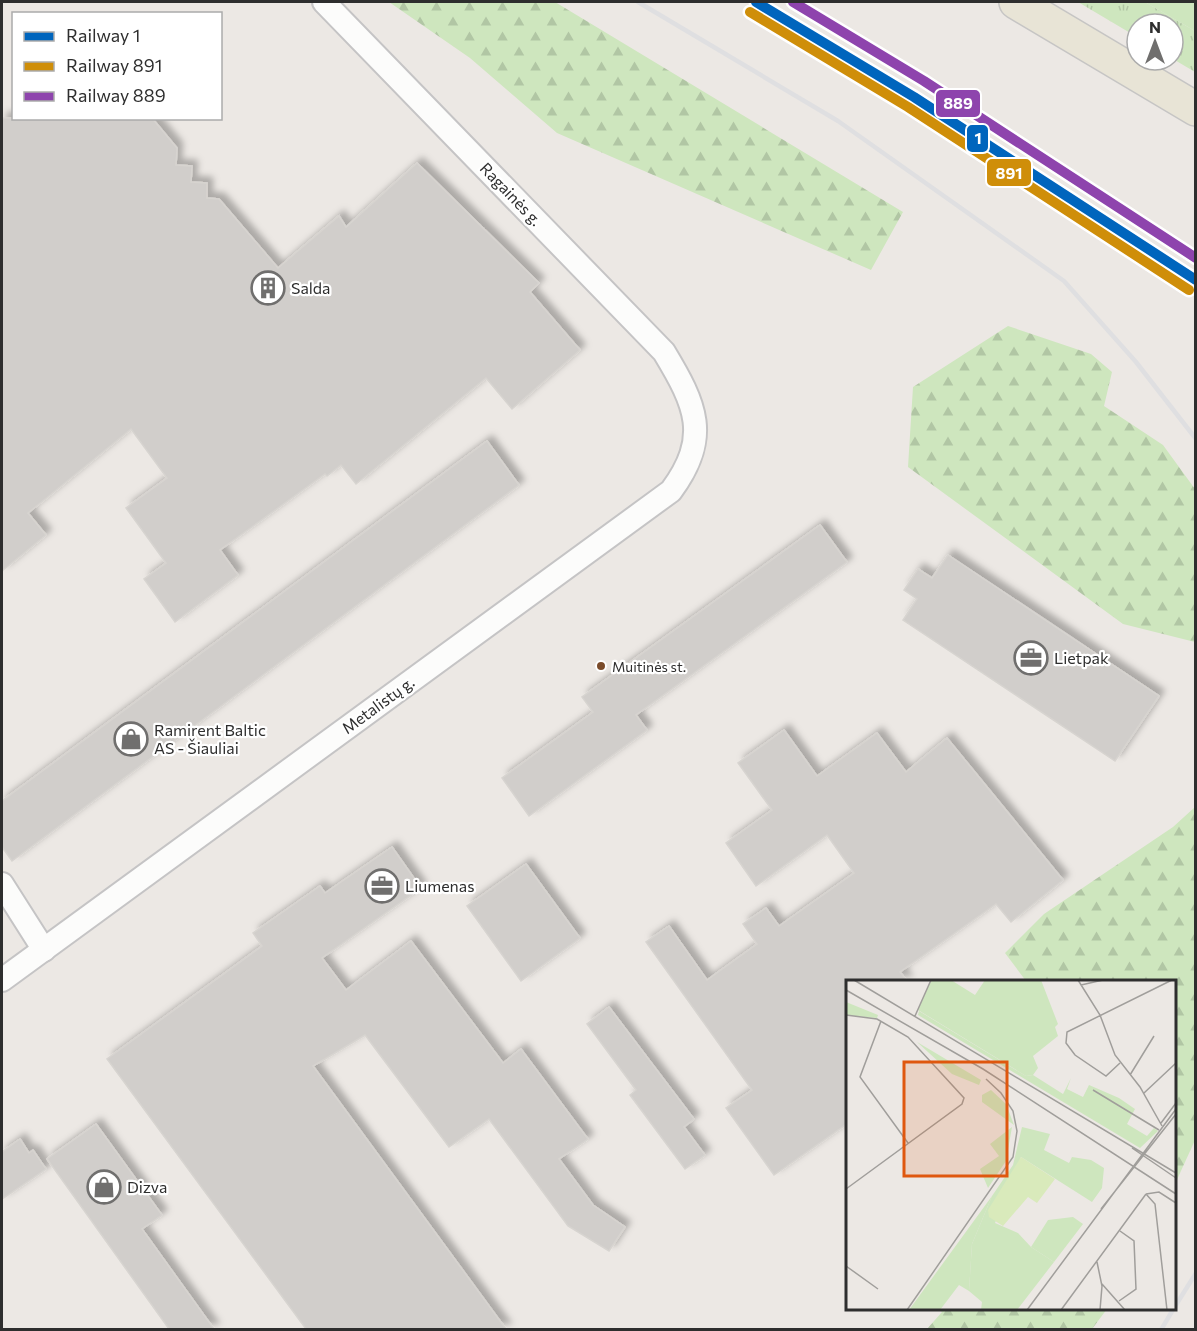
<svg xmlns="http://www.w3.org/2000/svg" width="1197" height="1331" font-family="Commissioner,sans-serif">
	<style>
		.grass { fill: url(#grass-tufts) }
		.forest { fill: url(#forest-firs) }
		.park { fill: #cee6be }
		.building { fill: #d1cecb; stroke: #d7d4d0; stroke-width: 1.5; filter: url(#shadow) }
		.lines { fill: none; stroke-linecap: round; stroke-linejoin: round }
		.minor-casing { stroke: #c5c4c5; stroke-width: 26 }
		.primary-casing { stroke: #c6c5c4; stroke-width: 36 }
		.minor { stroke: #fcfcfb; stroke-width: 22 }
		.primary { stroke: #e8e4d6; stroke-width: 33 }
		.rail { stroke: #dfdfe1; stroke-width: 4.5 }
		.rail-1-casing { stroke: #fff; stroke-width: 15 }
		.rail-2-casing { stroke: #fff; stroke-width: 15 }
		.rail-3-casing { stroke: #fff; stroke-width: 15 }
		.rail-1 { stroke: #0065bd; stroke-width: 10 }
		.rail-2 { stroke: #cf8e09; stroke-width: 10 }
		.rail-3 { stroke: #8e44ad; stroke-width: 10 }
		.bus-dot { fill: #7a4b2a; stroke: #fff; stroke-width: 2 }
		.labels { text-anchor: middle; stroke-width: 4.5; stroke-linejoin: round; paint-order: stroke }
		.bus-label { font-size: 14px; fill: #2e2e2e; stroke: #fff; text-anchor: start }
		.street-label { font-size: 16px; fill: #2e2e2e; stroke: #fff }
		.poi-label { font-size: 16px; fill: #2e2e2e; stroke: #fff; text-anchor: start }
		.inset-road { fill: none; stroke: #a09e9b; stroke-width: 1.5 }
		.view { fill: #df570e; fill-opacity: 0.15; stroke: #df570e; stroke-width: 3 }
		.inset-edge { fill: none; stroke: #2e2e2e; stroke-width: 3 }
		.line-badge { stroke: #fff; stroke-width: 2 }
		.badge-label { font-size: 16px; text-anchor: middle; font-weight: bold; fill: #fff }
	</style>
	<defs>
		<pattern id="grass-tufts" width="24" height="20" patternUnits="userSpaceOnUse" patternTransform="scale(1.5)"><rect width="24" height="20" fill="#cee6be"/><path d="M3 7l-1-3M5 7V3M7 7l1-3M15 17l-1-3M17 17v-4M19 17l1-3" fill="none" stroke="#b1c6a4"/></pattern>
		<pattern id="forest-firs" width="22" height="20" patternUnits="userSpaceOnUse" patternTransform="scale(1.5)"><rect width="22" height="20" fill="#cee6be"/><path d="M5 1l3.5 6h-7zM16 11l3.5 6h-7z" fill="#b1c6a4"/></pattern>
		<filter id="shadow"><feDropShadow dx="5.5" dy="-5.5" stdDeviation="3" flood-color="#0004"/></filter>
	</defs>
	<rect width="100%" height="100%" fill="#ece8e4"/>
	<polygon class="grass" points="1078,2 1145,2 1195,31 1195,72 1173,59 1173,24 1137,24 1137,37"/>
	<g class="forest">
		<polygon points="389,2 555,2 903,212 871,270 557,133 470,58"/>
		<polygon points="1008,326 1091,354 1112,372 1104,406 1163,445 1195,489 1195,642 1123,624 908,467 913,387"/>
		<polygon points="1195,807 1196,1138 1175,1184 1174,982 1026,981 1005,953 1044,914 1173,827"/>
		<polygon points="939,1309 1107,1309 1092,1329 927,1329 942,1312"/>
	</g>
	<polygon class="park" points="1145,2 1195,2 1195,31"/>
	<g class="building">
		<polygon points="2,118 152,118 177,148 176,165 192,166 191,182 207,183 207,198 219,199 278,268 339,216 346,227 417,163 539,283 530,292 580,350 512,409 486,378 356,484 341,465 327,476 325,474 220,550 238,575 175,622 144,579 166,563 126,508 167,478 131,429 28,513 46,535 2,571"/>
		<polygon points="487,441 519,485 12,861 2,847 2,801"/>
		<polygon points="820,525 847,562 636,715 647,730 529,816 502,778 593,712 582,697"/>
		<polygon points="948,555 1159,696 1115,761 903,620 917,599 904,590 918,569 932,578"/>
		<polygon points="784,730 817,776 877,733 906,772 947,738 1063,880 1011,922 996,904 900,972 907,981 848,981 848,1123 774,1175 726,1108 752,1090 646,942 669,926 707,980 757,944 743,924 766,908 779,926 854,873 827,835 756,886 726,843 772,810 738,763"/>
		<polygon points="392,847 421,888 322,958 346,990 411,941 503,1063 521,1049 588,1139 559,1159 593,1205 625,1227 609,1251 568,1226 489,1119 449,1147 365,1035 313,1066 506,1329 306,1329 107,1059 262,946 253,933 320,886 325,893"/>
		<polygon points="526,864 580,938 521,981 467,906"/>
		<polygon points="609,1007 694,1119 684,1127 705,1155 685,1169 630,1095 636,1090 587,1024"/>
		<polygon points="96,1124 162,1215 142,1229 214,1329 169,1329 47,1159"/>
		<polygon points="20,1139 29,1153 33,1150 46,1169 2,1199 2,1152"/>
	</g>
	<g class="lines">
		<defs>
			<g id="minor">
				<polyline points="2,884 44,950"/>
				<path d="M2,980L671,491C711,437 696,405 664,352L324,2"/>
			</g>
			<polyline id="primary" points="1016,2 1196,109"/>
		</defs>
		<use href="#minor" class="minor-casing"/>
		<use href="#primary" class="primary-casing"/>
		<use href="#minor" class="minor"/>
		<use href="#primary" class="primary"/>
		<g class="rail">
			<polyline points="638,2 838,121 1064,281 1136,362 1196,439"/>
			<polyline points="1174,1308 1196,1273"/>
			<polyline points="1161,1330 1174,1308"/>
		</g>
		<defs>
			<polyline id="rail-1" points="756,2 914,97 1196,280"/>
			<polyline id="rail-2" points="750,12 908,107 1189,290"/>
			<polyline id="rail-3" points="793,2 924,81 1196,258"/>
		</defs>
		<use href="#rail-1" class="rail-1-casing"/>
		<use href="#rail-2" class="rail-2-casing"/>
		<use href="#rail-3" class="rail-3-casing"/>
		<use href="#rail-1" class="rail-1"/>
		<use href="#rail-2" class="rail-2"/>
		<use href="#rail-3" class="rail-3"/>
	</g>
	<defs>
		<symbol id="building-ring" viewBox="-11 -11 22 22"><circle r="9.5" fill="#fff" stroke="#706f6e" stroke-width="1.5"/><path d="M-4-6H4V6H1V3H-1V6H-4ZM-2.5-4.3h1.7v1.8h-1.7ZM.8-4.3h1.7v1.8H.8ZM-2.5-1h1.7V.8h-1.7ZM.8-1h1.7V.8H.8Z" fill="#706f6e"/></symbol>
		<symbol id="office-ring" viewBox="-11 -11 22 22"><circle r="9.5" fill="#fff" stroke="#706f6e" stroke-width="1.5"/><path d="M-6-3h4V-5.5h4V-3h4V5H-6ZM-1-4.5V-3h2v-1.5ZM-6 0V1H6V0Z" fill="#706f6e"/></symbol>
		<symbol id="shop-ring" viewBox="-11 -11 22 22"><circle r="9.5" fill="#fff" stroke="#706f6e" stroke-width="1.5"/><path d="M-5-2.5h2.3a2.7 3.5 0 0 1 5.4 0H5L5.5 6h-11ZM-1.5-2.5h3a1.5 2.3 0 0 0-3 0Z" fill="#706f6e"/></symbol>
	</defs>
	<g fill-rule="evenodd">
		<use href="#building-ring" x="249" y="269" width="38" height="38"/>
		<use href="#office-ring" x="1012" y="639" width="38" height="38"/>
		<use href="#shop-ring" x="112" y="720" width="38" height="38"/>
		<use href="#office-ring" x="363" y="867" width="38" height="38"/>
		<use href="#shop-ring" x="85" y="1168" width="38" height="38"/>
	</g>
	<circle class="bus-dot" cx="601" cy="666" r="5"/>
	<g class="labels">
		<g class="bus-label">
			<text x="612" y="672">Muitinės st.</text>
		</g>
		<g class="street-label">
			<text transform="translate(511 194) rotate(46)" y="6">Ragainės g.</text>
			<text transform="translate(378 705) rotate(-36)" y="6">Metalistų g.</text>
		</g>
		<g class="poi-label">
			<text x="291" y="294">Salda</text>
			<text x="1054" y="664">Lietpak</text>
			<text x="154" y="736">Ramirent Baltic<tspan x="154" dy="18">AS - Šiauliai</tspan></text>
			<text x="405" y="892">Liumenas</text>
			<text x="127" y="1193">Dizva</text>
		</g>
	</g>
	<g transform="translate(846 980)">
		<rect width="330" height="330" fill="#ece8e4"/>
		<path d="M0,22L32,35L31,38L0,35ZM73,31L180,96L187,95L217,114L225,98L221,109L237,117L243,105L273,118L289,129L281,144L301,156L308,148L312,151L294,168L72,35ZM146,216L126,264L123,311L113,305L94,330H63ZM227,237L237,244L208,282L185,267L202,240Z" fill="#cee6be"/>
		<path d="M71,62L135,100L133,105L106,94ZM145,110L160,124L168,145L136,122V115ZM166,147L160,181L142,208L134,189L153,176L144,164ZM176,147L204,154L198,170L223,183L226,177L245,180L258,188L256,208L246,222L175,177L149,243L172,253L185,267L208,282L171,330H135L136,322L123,311L126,264L146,216L167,185Z" fill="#cee6be"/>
		<path d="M85,0H105L129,15L139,0H195L212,44L209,47L212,56L187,76L192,88L187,95L180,96L72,30Z" fill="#cee6be"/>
		<path d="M175,177L209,199L191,223L182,217L157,246L143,237L142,230Z" fill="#d9eabb"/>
		<path class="inset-road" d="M8,0L330,193M232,0L254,35L269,75L294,107L316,146M235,5L257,0M0,10L137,89L330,214M0,35L31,39L62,57L118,118L116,124L0,209M69,36L85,0M35,41L14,97L62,163M274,83L260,96L229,75L220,63L221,52L326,0M284,95L308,56M247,110L313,150M298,113L330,83M315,143L330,123M286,168L330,198M300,214L309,224L321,330M300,214L313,212L330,223M255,229L330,134M251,282L256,306L254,330M0,286L32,309M256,304L279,330M273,321L290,309L288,261L274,251M61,330L167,177L171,151L167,131L155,113L140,99M181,330L330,129M215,330L300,214"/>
		<path class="view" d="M58,82H161V196H58Z"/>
		<rect width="330" height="330" class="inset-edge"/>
	</g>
	<g class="line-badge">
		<rect x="935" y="89" width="46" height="29" rx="6" fill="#8e44ad"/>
		<rect x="966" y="124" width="23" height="29" rx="6" fill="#0065bd"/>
		<rect x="986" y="158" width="46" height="29" rx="6" fill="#cf8e09"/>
	</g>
	<g class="badge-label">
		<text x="958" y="109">889</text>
		<text x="978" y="144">1</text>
		<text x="1009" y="179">891</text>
	</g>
	<rect width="1197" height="1331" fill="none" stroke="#2e2e2e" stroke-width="6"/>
	<rect x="12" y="12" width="210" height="108" fill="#ffffff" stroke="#ababab" stroke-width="1.5"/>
	<rect x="24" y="32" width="30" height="9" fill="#0065bd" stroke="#ababab" stroke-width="1.5"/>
	<text x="66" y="42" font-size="18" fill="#2e2e2e">Railway 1</text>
	<rect x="24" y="62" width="30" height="9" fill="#cf8e09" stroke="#ababab" stroke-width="1.5"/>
	<text x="66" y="72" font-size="18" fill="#2e2e2e">Railway 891</text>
	<rect x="24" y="92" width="30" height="9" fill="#8e44ad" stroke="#ababab" stroke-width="1.5"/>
	<text x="66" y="102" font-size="18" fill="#2e2e2e">Railway 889</text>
	<g transform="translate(1155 42)"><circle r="28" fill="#ffffff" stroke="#ababab" stroke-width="1.5"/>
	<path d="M0-4.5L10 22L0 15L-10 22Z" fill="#706f6e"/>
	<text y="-9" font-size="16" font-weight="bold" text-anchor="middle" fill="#2e2e2e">N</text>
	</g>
</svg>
